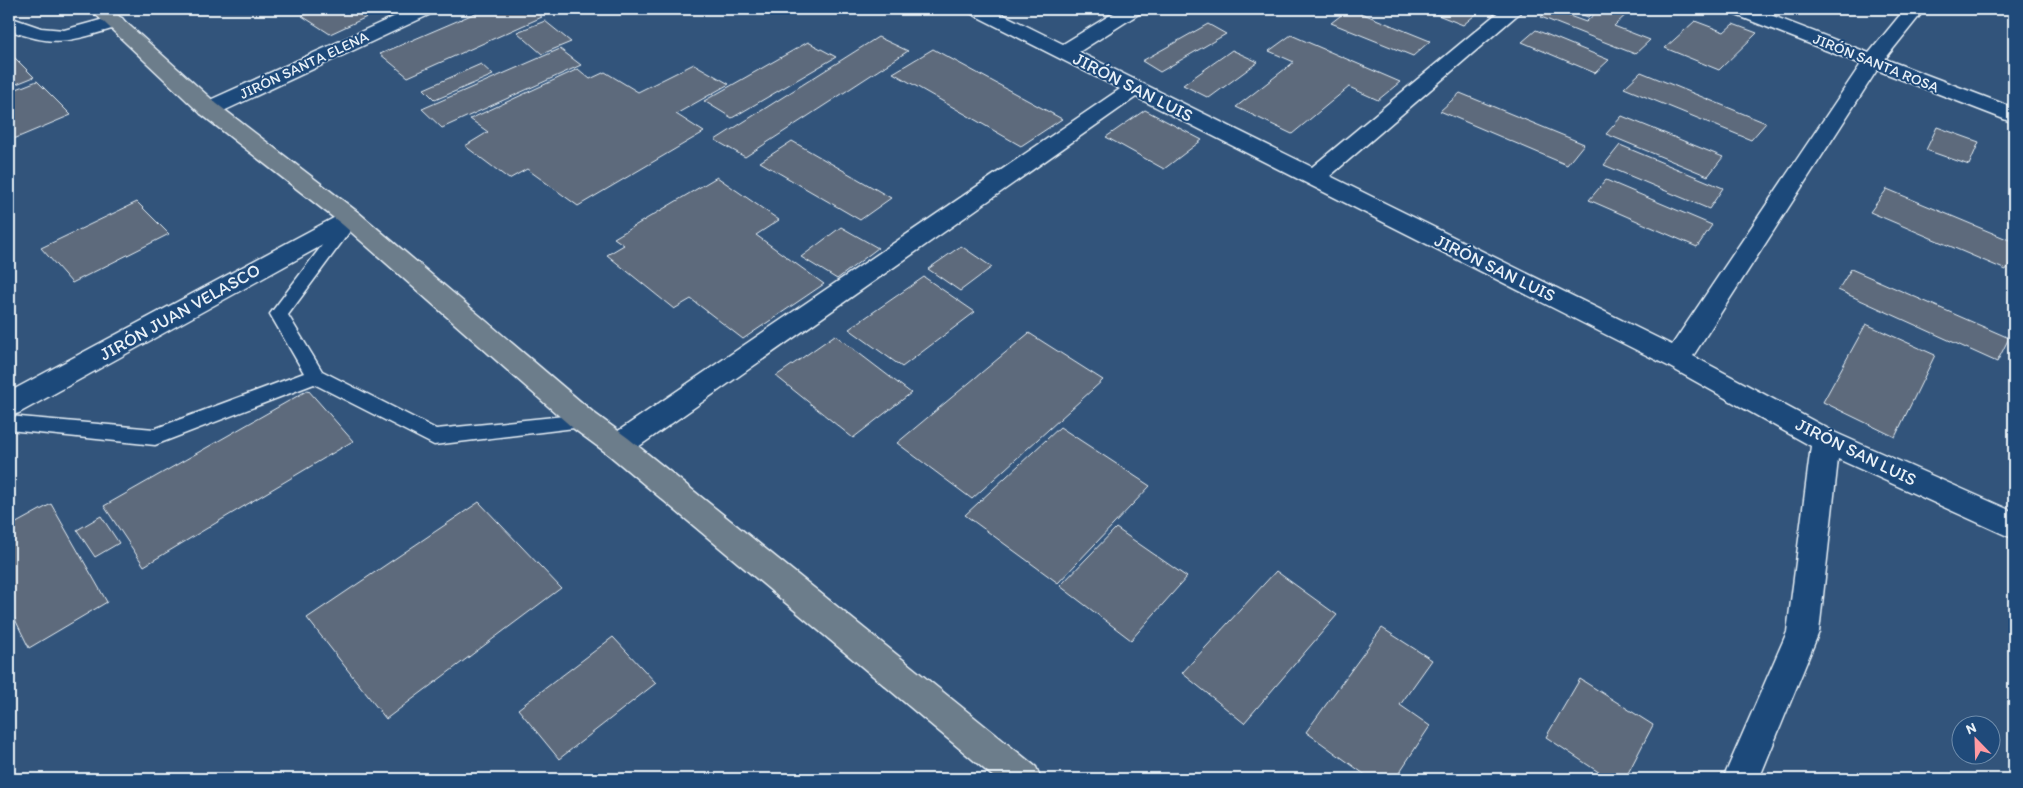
<svg xmlns="http://www.w3.org/2000/svg" width="2023" height="788" font-family="Itim,sans-serif">
	<style>
		.building { fill: #5d6b7c; stroke: #e8f1f8 }
		.lines { fill: none; stroke-linecap: round; stroke-linejoin: round }
		.service-casing { stroke: #e8f1f8; stroke-width: 3 }
		.minor-casing { stroke: #e8f1f8; stroke-width: 3 }
		.trunk-casing { stroke: #e8f1f8; stroke-width: 3 }
		.service { fill: #1f4a7a; fill-rule: evenodd }
		.minor { fill: #1f4a7a; fill-rule: evenodd }
		.trunk { fill: #6c7d8b; fill-rule: evenodd }
		.labels { text-anchor: middle; stroke-width: 4; stroke-linejoin: round; paint-order: stroke }
		.far-street-label { font-size: 15px; fill: #e8f1f8; stroke: #1f4a7a }
		.street-label { font-size: 18px; fill: #e8f1f8; stroke: #1f4a7a }
	</style>
	<rect width="100%" height="100%" fill="#32547b"/>
	<filter id="ink" filterUnits="userSpaceOnUse"><feTurbulence type="fractalNoise" baseFrequency=".02" numOctaves="2"/><feDisplacementMap in="SourceGraphic" scale="10" xChannelSelector="R" yChannelSelector="G"/><feConvolveMatrix kernelMatrix="1 2 1 2 8 2 1 2 1" color-interpolation-filters="sRGB"/></filter>
	<g filter="url(#ink)">
		<g class="building">
			<polygon points="317,9 384,9 330,34 302,16"/>
			<polygon points="485,9 530,9 542,17 408,77 380,54"/>
			<polygon points="1349,9 1351,9 1430,41 1413,56 1331,23"/>
			<polygon points="1423,9 1475,9 1480,11 1463,25"/>
			<polygon points="1550,9 1586,22 1600,9 1632,9 1614,26 1650,40 1635,54 1541,17"/>
			<polygon points="1567,9 1596,9 1588,17"/>
			<polygon points="545,21 571,42 542,54 517,32"/>
			<polygon points="1695,21 1724,32 1733,24 1757,33 1719,70 1665,48"/>
			<polygon points="1208,24 1226,34 1160,72 1142,61"/>
			<polygon points="1536,30 1609,60 1595,73 1522,42"/>
			<polygon points="1291,35 1400,82 1378,100 1349,87 1292,134 1236,107 1294,62 1269,51"/>
			<polygon points="878,37 908,51 745,157 715,140"/>
			<polygon points="808,42 836,57 732,118 704,101"/>
			<polygon points="560,49 581,65 442,128 422,109"/>
			<polygon points="933,49 1062,119 1021,146 893,73"/>
			<polygon points="1232,50 1258,62 1209,98 1183,85"/>
			<polygon points="9,52 34,77 9,87"/>
			<polygon points="481,64 493,75 435,100 424,89"/>
			<polygon points="694,64 729,84 676,114 704,132 578,206 527,169 509,179 465,146 488,132 470,119 578,69 590,79 605,72 638,92"/>
			<polygon points="1641,72 1766,123 1751,140 1624,88"/>
			<polygon points="37,81 71,115 9,141 9,92"/>
			<polygon points="1460,93 1584,144 1567,165 1440,111"/>
			<polygon points="1145,110 1202,140 1164,169 1106,137"/>
			<polygon points="1622,116 1723,157 1708,176 1606,134"/>
			<polygon points="1937,127 1979,142 1969,165 1926,150"/>
			<polygon points="792,141 891,198 860,220 760,162"/>
			<polygon points="1620,145 1723,188 1709,209 1604,165"/>
			<polygon points="717,177 779,220 756,235 824,284 743,339 691,299 674,309 607,255 624,245 614,238"/>
			<polygon points="1606,180 1712,225 1697,247 1589,200"/>
			<polygon points="1887,189 2014,242 2014,256 2006,270 1870,212"/>
			<polygon points="137,202 169,234 72,283 41,248"/>
			<polygon points="841,227 878,248 837,279 801,257"/>
			<polygon points="961,246 992,267 960,291 928,269"/>
			<polygon points="1851,269 2009,338 1997,362 1838,290"/>
			<polygon points="924,277 975,312 902,367 849,329"/>
			<polygon points="1866,324 1935,355 1895,437 1823,402"/>
			<polygon points="1029,333 1103,380 972,499 897,443"/>
			<polygon points="835,335 911,393 853,438 776,376"/>
			<polygon points="308,390 353,441 144,566 104,506"/>
			<polygon points="1060,427 1150,486 1058,583 965,515"/>
			<polygon points="479,502 561,588 386,719 307,618"/>
			<polygon points="51,504 107,602 29,648 9,607 9,527"/>
			<polygon points="101,516 119,543 95,557 77,530"/>
			<polygon points="1116,528 1187,577 1131,640 1060,586"/>
			<polygon points="1276,571 1337,615 1244,723 1182,673"/>
			<polygon points="1382,628 1432,660 1400,705 1430,726 1395,779 1371,779 1306,732"/>
			<polygon points="613,637 656,683 559,759 518,709"/>
			<polygon points="1580,679 1653,725 1625,779 1609,779 1546,737"/>
			<polygon points="1452,772 1463,779 1447,779"/>
		</g>
		<g class="lines">
			<defs>
				<polygon id="service" points="351,214 357,215 359,219 288,315 322,371 436,429 584,414 591,416 594,421 591,426 434,445 314,384 155,445 9,430 9,416 154,429 304,373 270,314 345,215"/>
				<g id="minor">
					<polygon points="411,9 436,9 433,13 217,114 209,115 201,114 198,109 201,104"/>
					<polygon points="967,9 992,9 1063,44 1120,9 1143,9 1140,13 1079,52 1312,167 1502,9 1524,9 1330,176 1672,345 1861,64 1731,13 1728,9 1755,9 1869,53 1905,9 1925,9 1885,59 2014,108 2014,123 1877,70 1693,356 1836,433 2014,512 2014,539 1838,459 1819,632 1759,779 1723,779 1787,632 1811,446 1668,366 1136,97 628,454 618,457 608,454 604,446 608,438 1120,89 970,13"/>
					<path d="M115,16L122,18L125,22L122,26C73,40 58,49 9,30V17L41,28L64,30Z"/>
					<polygon points="351,211 359,213 363,219 359,225 19,413 9,416 9,392 343,213"/>
				</g>
				<polygon id="trunk" points="90,9 111,9 217,104 359,213 594,413 628,438 1036,767 1041,779 996,779 608,454 574,429 343,225 201,114"/>
			</defs>
			<use href="#service" class="service-casing"/>
			<use href="#minor" class="minor-casing"/>
			<use href="#trunk" class="trunk-casing"/>
			<use href="#service" class="service"/>
			<use href="#minor" class="minor"/>
			<use href="#trunk" class="trunk"/>
		</g>
	</g>
	<g class="labels">
		<g class="far-street-label">
			<text transform="translate(1876 63) rotate(22)" y="5">JIRÓN SANTA ROSA</text>
			<text transform="translate(304 65) rotate(-25)" y="5">JIRÓN SANTA ELENA</text>
		</g>
		<g class="street-label">
			<text transform="translate(1133 87) rotate(27)" y="6">JIRÓN SAN LUIS</text>
			<text transform="translate(1495 268) rotate(26)" y="6">JIRÓN SAN LUIS</text>
			<text transform="translate(180 312) rotate(-29)" y="6">JIRÓN JUAN VELASCO</text>
			<text transform="translate(1856 452) rotate(26)" y="6">JIRÓN SAN LUIS</text>
		</g>
	</g>
	<rect width="2023" height="788" fill="none" stroke="#1f4a7a" stroke-width="30"/>
	<rect x="15" y="15" width="1993" height="758" fill="none" stroke="#e8f1f8" stroke-width="2" filter="url(#ink)"/>
	<g transform="translate(1976 740) rotate(337)"><circle r="24" fill="#1f4a7a" stroke="#6f8dac"/>
	<path d="M0-4L9 19L0 12L-9 19Z" fill="#ff9aa2"/>
	<text y="-8" font-size="14" font-weight="bold" text-anchor="middle" fill="#e8f1f8">N</text>
	</g>
</svg>
